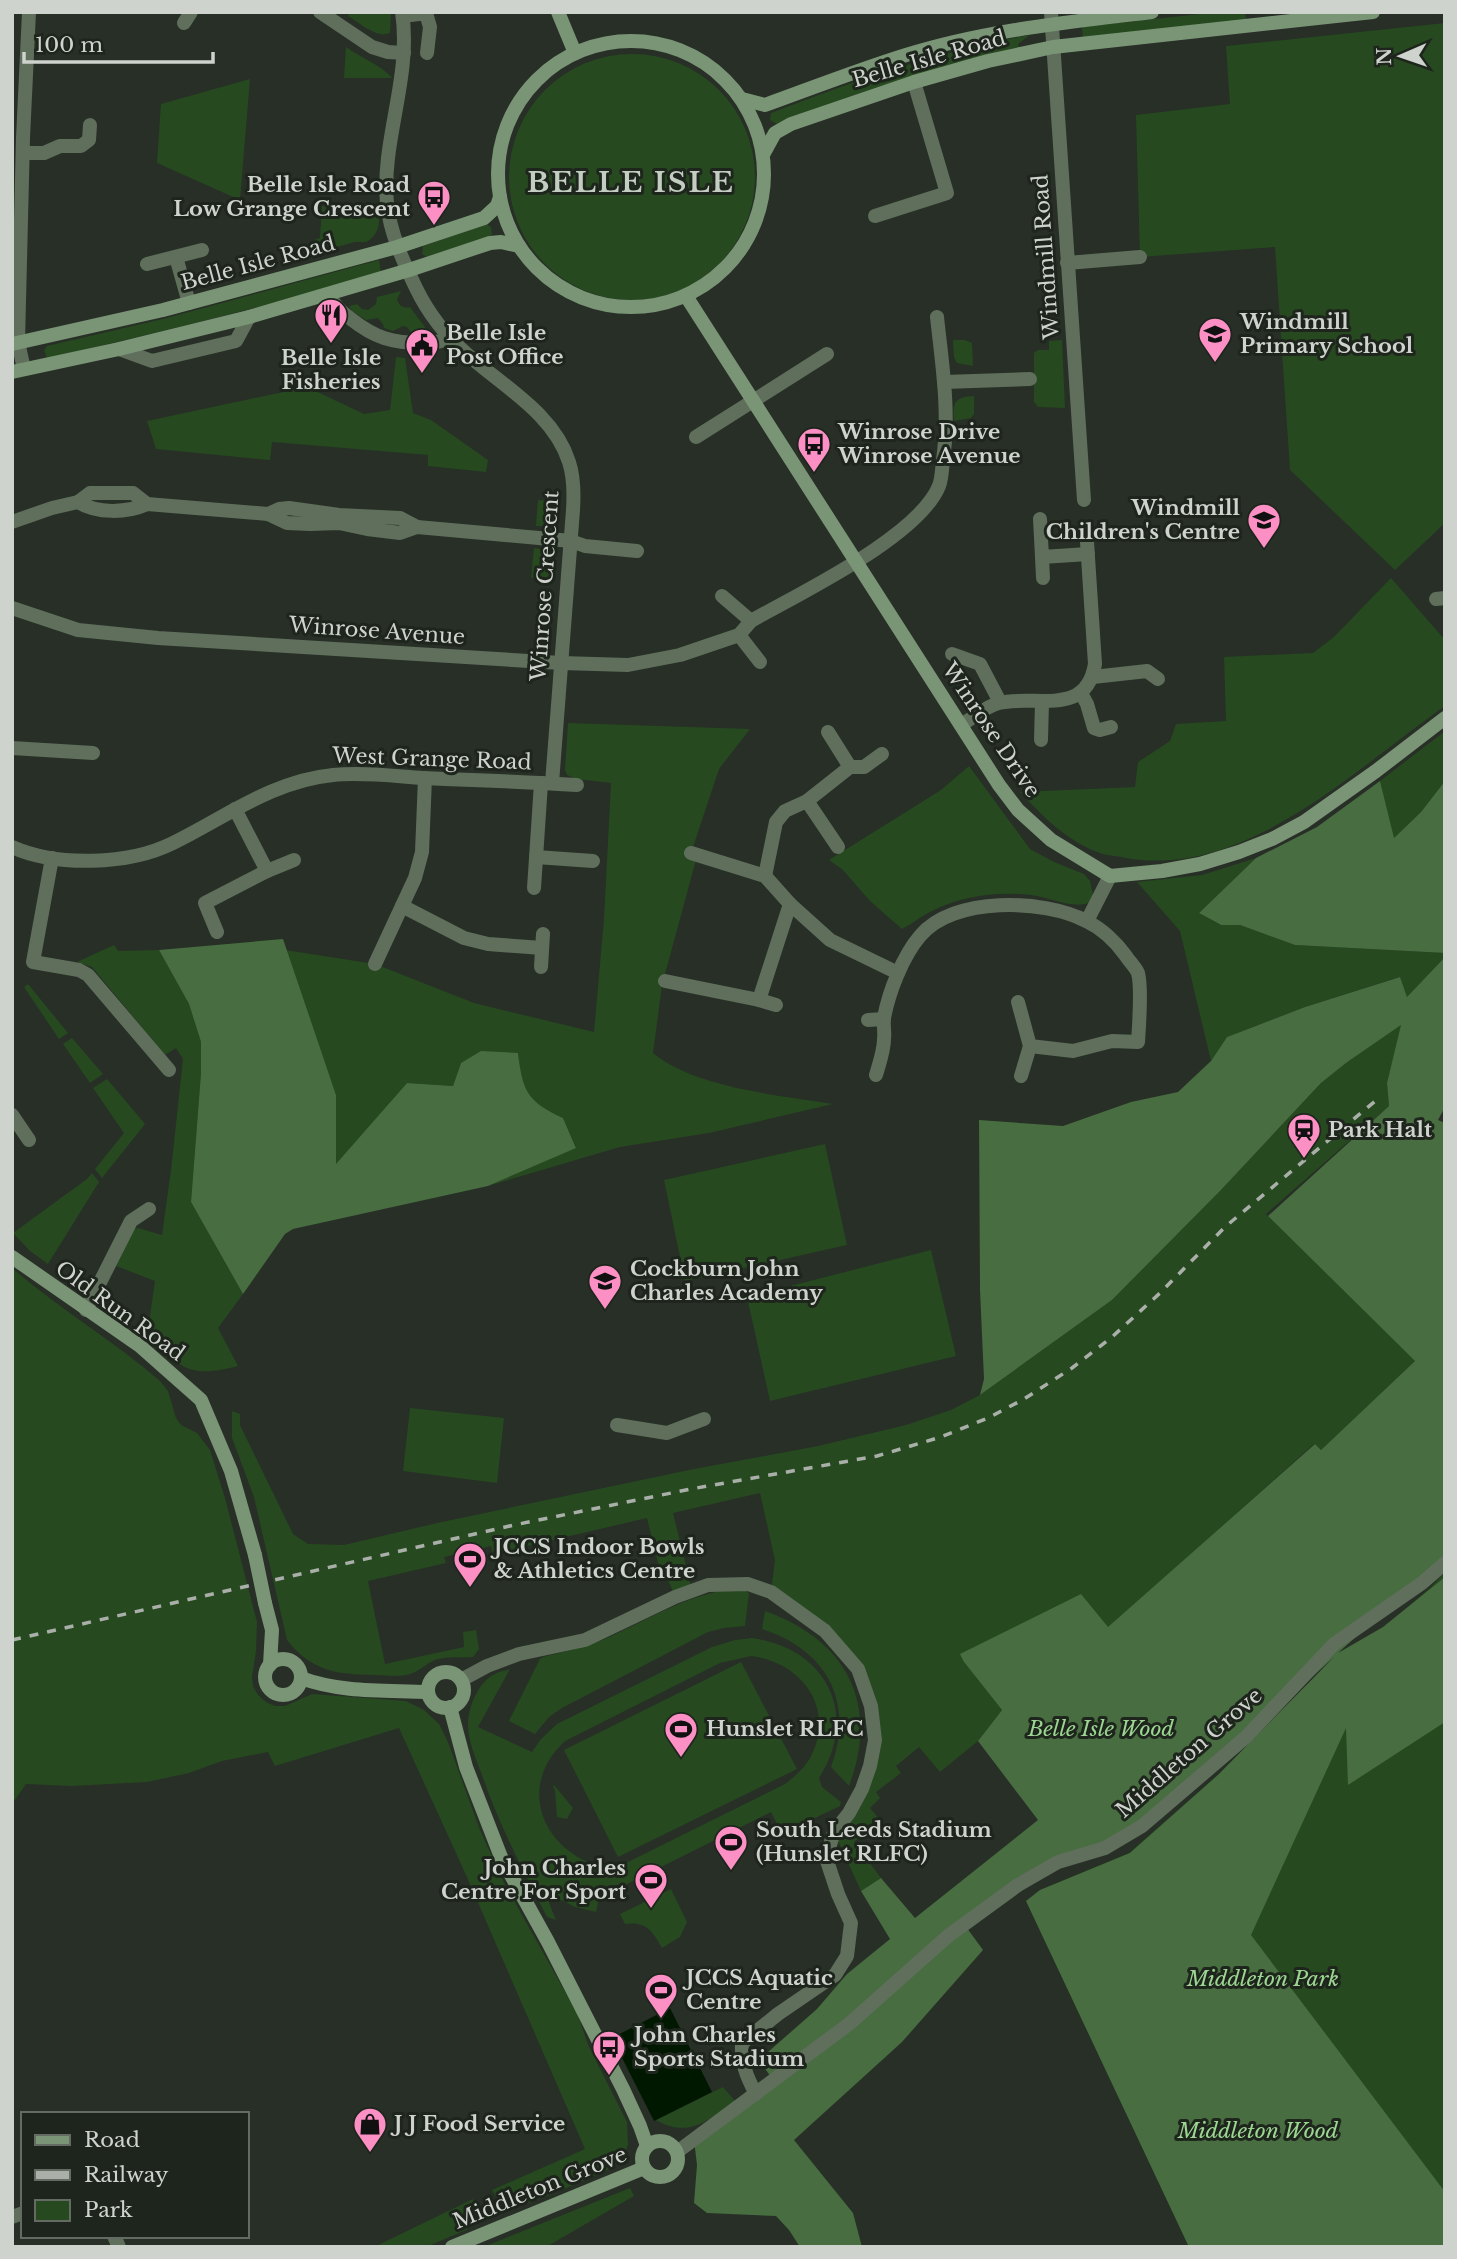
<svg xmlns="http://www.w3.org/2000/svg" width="1457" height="2259" font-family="'Libre Baskerville',serif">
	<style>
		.green { fill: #264920; fill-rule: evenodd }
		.forest { fill: #476d40 }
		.water { fill: #001800 }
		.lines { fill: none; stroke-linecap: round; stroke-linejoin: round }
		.street { stroke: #5f6f5c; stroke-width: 14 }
		.secondary { stroke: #7a9576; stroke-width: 14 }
		.rail { stroke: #aab0a9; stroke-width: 3.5; stroke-dasharray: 9 9; stroke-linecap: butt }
		.secondary-bridge { stroke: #7a9576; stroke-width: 14 }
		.labels { text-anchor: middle; stroke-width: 6; stroke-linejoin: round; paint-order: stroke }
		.street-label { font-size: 21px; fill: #ced3cd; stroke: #1e251c }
		.poi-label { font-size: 21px; font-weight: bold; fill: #ced3cd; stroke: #1e251c; text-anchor: start }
		.park-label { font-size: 21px; font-style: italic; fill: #9cd692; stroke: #1e251c }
		.district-label { font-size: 28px; font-weight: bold; letter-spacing: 2px; fill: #c3cdc1; stroke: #1e251c }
	</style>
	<rect width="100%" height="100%" fill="#272f26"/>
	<g class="green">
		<path d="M350,12H391L390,33C377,39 360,23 348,16Z"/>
		<polygon points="1218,12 1245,12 1246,19 1244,21 1083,39 1082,27"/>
		<polygon points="1445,23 1445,523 1395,570 1290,470 1275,247 1140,257 1136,115 1230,104 1226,46"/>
		<path d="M1030,35L1018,44L1019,49C936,67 856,92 777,124L770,120L771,113C856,80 940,51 1030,35Z"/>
		<path d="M346,47C361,58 380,64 392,78H344Z"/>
		<circle cx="632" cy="177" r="123"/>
		<polygon points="250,79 240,200 157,163 161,104"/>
		<path d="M322,206L379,210C380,224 379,235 366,242H355L315,253L314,240L320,238Z"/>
		<polygon points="486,224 491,227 492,234 490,236 427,257 422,254 423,246"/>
		<path d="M379,260L381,273C271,305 159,333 47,358L44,350L47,346L167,318Z"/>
		<path d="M401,291L397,299C399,306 404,309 410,307L430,334H412L407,327L403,326L393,331L384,328L383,324L378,318L366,320L352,311L349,306L357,304L362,309L368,310L376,304L377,297Z"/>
		<polygon points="953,340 965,340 972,343 973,366 957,363 954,357"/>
		<polygon points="1062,340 1065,408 1038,407 1034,402 1034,353 1038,350 1049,350 1049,341"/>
		<polygon points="396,357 405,358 413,413 431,420 488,460 486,472 428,466 428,455 272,442 270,460 156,449 147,421 307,387 364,414 390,410"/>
		<path d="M974,396V414L971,418L954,421C952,402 955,397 974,396Z"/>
		<polygon points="538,500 561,502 558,519 549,526 536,526"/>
		<path d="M534,548C555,550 556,561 555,580L531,578Z"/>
		<path d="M1391,578L1445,640V706C1355,769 1245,879 1126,858C1118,856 1108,856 1100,853C1068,842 1042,816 1020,792L1135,787L1138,762L1170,741L1176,724L1226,721L1224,657L1313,653L1334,637Z"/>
		<path d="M568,723L750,729L719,769L691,853L696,860L662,985L653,1053C695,1088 779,1095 833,1104L709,1133L620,1147L488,1186L576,1147L563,1118C527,1101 523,1092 518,1053L461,1063L453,1086L407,1083L336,1165V1095L285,950L375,964L474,1003L594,1032L604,919L611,783L577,779L567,775L565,770Z"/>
		<polygon points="1445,731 1445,781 1421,812 1393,839 1380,781"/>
		<path d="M969,766L1030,849L1054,862L1084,874L1090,881L1093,895L1089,903C1070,909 1050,897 1031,895C998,891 959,896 930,912C920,917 912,924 902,929L870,901L843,870L829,860L941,790Z"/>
		<polygon points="1256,858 1199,913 1220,925 1240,925 1295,945 1445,953 1445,957 1407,998 1399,977 1305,1007 1227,1037 1211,1061 1180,931 1137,882 1202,875"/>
		<path d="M114,945L118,951L159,950L189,1004L201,1042V1073L191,1202L243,1294L218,1328L238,1366C189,1379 182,1368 147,1337L155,1281L116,1266L133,1229L138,1228L162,1235L171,1170L183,1059L176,1048L165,1055L92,967L77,962Z"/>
		<polygon points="28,984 68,1033 59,1039 24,987"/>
		<path d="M1402,1024L1387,1083L1389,1106L1266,1214L1415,1361L1321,1450L1314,1444L1108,1628L964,1662L1002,1710L978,1741L940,1772L919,1747L896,1766L901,1773L876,1792L880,1798L870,1808L880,1820L854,1842L881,1878L861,1891L834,1832L849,1813L875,1740L858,1669L771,1592L775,1560L760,1493L673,1513L692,1590L675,1597L669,1582L660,1571L647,1518L493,1554L491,1546L444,1557L446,1563L368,1581L385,1664L464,1647L463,1632L476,1630L479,1649L473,1657C461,1658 446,1656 435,1660C425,1664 418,1673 406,1675C396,1677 384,1675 374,1675C337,1674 312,1672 287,1640L254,1497L232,1438V1411L240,1414V1425L293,1534L308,1544L344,1545L437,1523L689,1470L818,1446L906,1425L951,1410L980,1395L1112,1300L1221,1190L1321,1083L1346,1063Z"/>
		<polygon points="72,1038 103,1074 90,1083 63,1044"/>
		<polygon points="107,1079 145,1124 102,1178 95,1169 124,1133 93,1088"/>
		<polygon points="825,1144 847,1245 685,1281 664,1180"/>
		<polygon points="92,1173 99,1182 48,1264 30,1251 13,1233 87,1179"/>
		<polygon points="931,1250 956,1356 770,1401 747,1297"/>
		<path d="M12,1268C59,1309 113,1340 160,1381L168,1391L176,1418L181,1425L197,1433L210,1450L225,1498L257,1622L256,1651L252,1677L253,1686L258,1695L266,1702L275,1706H285L312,1694L406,1701L424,1710L439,1724L448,1742L480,1830L504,1883L577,2013L589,2047L627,2122L628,2144L625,2155L612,2168L550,2195L512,2209L501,2206L492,2190L585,2149L466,1875L399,1728L275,1766L268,1752L222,1761L189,1773L147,1782L72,1786L26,1784L12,1804Z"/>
		<polygon points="410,1408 504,1418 497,1483 403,1471"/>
		<polygon points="1445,1572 1445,2247 1189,2247 1026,1901 1040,1890 1129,1853 1219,1774 1338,1654 1386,1626 1431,1587"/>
		<path d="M725,1590L746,1591L749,1593L745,1626L724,1628L708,1632L562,1708L549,1717L535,1734L509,1721L540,1659L543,1657C564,1652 585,1647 605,1639C645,1621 681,1598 725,1590Z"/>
		<path d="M765,1611C847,1640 880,1704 849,1786L831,1767C855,1702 827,1650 762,1629Z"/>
		<path d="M752,1638C826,1648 860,1714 819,1778L822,1787L841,1802L840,1806L782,1834L771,1812L599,1898L596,1912L575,1907L555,1897L549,1903L556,1920L547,1917C523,1870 499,1825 482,1775C476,1759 468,1742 468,1724C468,1707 479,1681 495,1674C499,1671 505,1671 510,1669L478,1727L532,1752L541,1739L557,1724L712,1647L735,1640ZM751,1656C801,1662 836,1708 811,1756C805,1768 795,1776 785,1784L628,1862C621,1863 613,1866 606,1866C589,1865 576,1857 563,1846C530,1815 532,1771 565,1741L720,1663Z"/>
		<polygon points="741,1662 797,1769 618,1857 564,1750"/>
		<polygon points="554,1785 573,1808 567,1819 557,1817 555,1790 553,1787"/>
		<path d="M671,1889L687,1922L680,1937L662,1948C652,1930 646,1921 625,1924L620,1914Z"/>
		<path d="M723,2087L735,2101C710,2120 688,2139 656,2120Z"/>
		<polygon points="630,2188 634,2196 546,2247 483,2247"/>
		<polygon points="473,2199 476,2216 472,2225 466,2230 426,2247 374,2247"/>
	</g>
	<g class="forest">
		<polygon points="1380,781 1394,838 1421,812 1445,781 1445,953 1295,945 1240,925 1221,925 1199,913 1256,858 1317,827"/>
		<path d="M283,939L336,1095V1164L407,1083L453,1086L461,1063L481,1051L518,1053C523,1092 527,1101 563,1118L576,1148L488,1186L293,1229L285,1234L243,1294L191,1202L201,1073V1042L189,1004L159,950Z"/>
		<polygon points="1445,957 1445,1107 1438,1120 1445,1123 1445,1556 1338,1653 1383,1627 1445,1577 1445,1722 1348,1785 1346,1728 1251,1935 1445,2192 1445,2247 1189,2247 1026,1901 1040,1890 1130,1853 1219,1774 1334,1657 1246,1737 1142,1826 1058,1862 964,1924 983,1950 902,2042 794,2140 853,2213 862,2247 800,2247 789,2230 776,2216 707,2213 694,2203 697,2165 694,2140 773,2080 759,2060 817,2009 847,1974 890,1939 861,1891 881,1878 915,1918 1038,1820 978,1741 1002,1710 964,1662 960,1654 1081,1594 1108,1627 1315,1444 1321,1450 1415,1361 1268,1216 1389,1106 1387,1083 1401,1025 1346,1063 1321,1083 1221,1190 1112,1300 980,1395 984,1379 980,1290 979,1120 1063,1126 1131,1102 1178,1092 1211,1061 1227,1037 1305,1007 1400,977 1407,997"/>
	</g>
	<polygon class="water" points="670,2008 712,2092 654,2121 612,2038"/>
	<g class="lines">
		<g class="street">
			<polyline points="320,12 372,47 388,52 404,53"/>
			<path d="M402,12C412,77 381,141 387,203C390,233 403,261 416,288C428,313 447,337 468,355C504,387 554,414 569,462C574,477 574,494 573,510L552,783"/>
			<polyline points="1051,12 1084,500"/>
			<polyline points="403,16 426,13 430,27 427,53"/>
			<polyline points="184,23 191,12"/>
			<polyline points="23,153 44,153 60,146 81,146 89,140 90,125"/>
			<polyline points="875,216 947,193 914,82"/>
			<polyline points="176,257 189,303"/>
			<polyline points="1067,263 1140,257"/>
			<polyline points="147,264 202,250"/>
			<path d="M329,294C333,305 342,312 351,319C375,338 392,343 423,343C433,342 441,343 450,337"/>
			<polyline points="119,349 152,361 236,341 249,317"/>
			<polyline points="24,369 18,342 23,138 29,12"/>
			<polyline points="944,382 1030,379"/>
			<polyline points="696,437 827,354"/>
			<path d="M78,502C97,514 127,513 147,504L268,514L287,523L310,524L339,523L367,529L400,533L417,527L539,538L571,541L585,546L637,551"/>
			<polyline points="268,514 279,509 289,508 339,515 400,518 417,527"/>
			<polyline points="1040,519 1042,557 1088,554"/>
			<polyline points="12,522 52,508 78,502 90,493 133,493 147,504"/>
			<polyline points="1042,557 1043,578"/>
			<polyline points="722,596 751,621"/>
			<polyline points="1436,599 1445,598"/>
			<path d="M12,608L78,630L158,638L561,663L628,665L680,655L739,635L751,621C800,593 918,537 939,486C942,478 942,468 943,460C950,412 942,364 937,317"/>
			<polyline points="739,635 760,662"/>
			<polyline points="952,654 980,664 1000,702"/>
			<polyline points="1093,677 1147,671 1158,679"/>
			<polyline points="1081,693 1087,704 1094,728 1100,730 1111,727"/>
			<path d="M961,725C973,718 986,706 999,703C1036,694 1086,718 1095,664L1087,542"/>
			<polyline points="828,732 850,767"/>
			<polyline points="1041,740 1042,702"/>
			<polyline points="12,748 93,753"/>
			<polyline points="807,801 838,847"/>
			<path d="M12,847C57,867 129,865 173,843C226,817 272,781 333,775C362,772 393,776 423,778C474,780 526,782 577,785"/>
			<polyline points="691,853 765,876 790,904 830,940 898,973"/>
			<polyline points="536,857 593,861"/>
			<polyline points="52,858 33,962 79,970 88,975 169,1070"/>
			<polyline points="267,871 294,860"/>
			<polyline points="765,876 776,822 785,811 807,801 850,767 864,767 882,754"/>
			<polyline points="534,888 541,783"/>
			<polyline points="402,906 464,938 488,944 542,948"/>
			<polyline points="1087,921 1110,876"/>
			<polyline points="217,932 205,903 267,871 235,809"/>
			<polyline points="375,964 415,878 422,852 425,778"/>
			<polyline points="541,967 543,934"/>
			<polyline points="665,981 759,1000 790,904"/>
			<polyline points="759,1000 776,1005"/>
			<polyline points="868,1020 884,1019"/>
			<path d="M876,1075C879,1064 884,1051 884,1039C885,1032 883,1025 884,1018C889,991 903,956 920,936C953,896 1044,899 1086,921C1101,928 1116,942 1126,956C1129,961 1136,968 1138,973C1142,987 1139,1027 1138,1042L1112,1041L1073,1051L1030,1046L1018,1002"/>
			<polyline points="1021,1076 1030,1046"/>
			<polyline points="12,1115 29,1140"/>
			<polyline points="86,1310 131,1221 149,1209"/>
			<polyline points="617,1425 667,1433 704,1419"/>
			<path d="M461,1680L487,1666L519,1654L585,1640L675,1597L708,1585L748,1584L771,1592L825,1631L858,1669L871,1706L875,1740L870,1766L862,1789L849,1813L834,1832L826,1858L838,1894L851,1923L847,1956L835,1975L778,2014L742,2043C741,2062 746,2076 756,2094"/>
			<polyline points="677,2152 849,2024 948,1936 1018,1885 1058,1862 1105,1848 1142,1826 1246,1737 1334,1644 1422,1583 1445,1563"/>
			<polyline points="12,2217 23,2213"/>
			<polyline points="114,2236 119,2247"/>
		</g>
		<g class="secondary">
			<polyline points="558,12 575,53"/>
			<circle cx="631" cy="174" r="133"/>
			<path d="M742,99L765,105C812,88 858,70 906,55C986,30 1070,22 1152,12"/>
			<polyline points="764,153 775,133 791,124 914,82 988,61 1053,47 1373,12"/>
			<polyline points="686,296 999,785 1018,810 1051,840 1110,876 1162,871 1200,864 1239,852 1272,839 1304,822 1376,771 1445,718"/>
			<polyline points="12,344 163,310 397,247 484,218 497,206 500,197"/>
			<polyline points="12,372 119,349 249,317 409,270 490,243 501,242 519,246"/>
			<polyline points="12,1257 140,1346 201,1400 231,1471 255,1555"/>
			<polyline points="265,1603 272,1630 270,1665"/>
			<circle cx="283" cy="1677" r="18"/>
			<circle cx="446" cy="1690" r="18"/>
			<path d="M301,1678C341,1693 386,1690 428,1692"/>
			<polyline points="450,1707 466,1767 501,1857 548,1942 623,2089 640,2126 647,2146"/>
			<circle cx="660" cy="2159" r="18"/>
			<polyline points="452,2247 644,2168"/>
		</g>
		<polyline class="rail" points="12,1640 514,1525 691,1489 877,1456 941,1437 988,1418 1024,1399 1072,1368 1112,1337 1160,1293 1225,1227 1380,1097"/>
		<polyline class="secondary-bridge" points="255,1555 265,1603"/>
	</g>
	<defs>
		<symbol id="bus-pin" viewBox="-11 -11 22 30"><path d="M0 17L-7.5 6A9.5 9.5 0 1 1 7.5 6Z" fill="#fc8fc3" stroke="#1e251c"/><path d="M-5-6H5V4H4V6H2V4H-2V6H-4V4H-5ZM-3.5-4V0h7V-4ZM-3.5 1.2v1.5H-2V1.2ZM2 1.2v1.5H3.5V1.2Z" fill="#111"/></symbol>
		<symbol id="restaurant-pin" viewBox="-11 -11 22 30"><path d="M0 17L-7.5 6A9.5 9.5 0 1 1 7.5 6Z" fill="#fc8fc3" stroke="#1e251c"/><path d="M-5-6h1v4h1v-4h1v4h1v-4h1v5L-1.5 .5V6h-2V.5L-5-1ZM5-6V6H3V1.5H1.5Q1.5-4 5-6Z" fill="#111"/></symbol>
		<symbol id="school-pin" viewBox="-11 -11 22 30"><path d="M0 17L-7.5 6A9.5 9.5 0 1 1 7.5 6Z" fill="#fc8fc3" stroke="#1e251c"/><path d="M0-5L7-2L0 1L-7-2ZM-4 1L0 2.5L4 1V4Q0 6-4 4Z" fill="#111"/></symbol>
		<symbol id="civic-pin" viewBox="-11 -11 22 30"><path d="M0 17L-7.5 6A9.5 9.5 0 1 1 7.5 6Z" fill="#fc8fc3" stroke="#1e251c"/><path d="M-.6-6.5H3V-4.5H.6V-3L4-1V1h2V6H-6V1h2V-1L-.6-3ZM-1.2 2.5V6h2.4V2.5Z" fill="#111"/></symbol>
		<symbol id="station-pin" viewBox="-11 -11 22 30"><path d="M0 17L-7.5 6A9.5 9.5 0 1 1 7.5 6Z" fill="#fc8fc3" stroke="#1e251c"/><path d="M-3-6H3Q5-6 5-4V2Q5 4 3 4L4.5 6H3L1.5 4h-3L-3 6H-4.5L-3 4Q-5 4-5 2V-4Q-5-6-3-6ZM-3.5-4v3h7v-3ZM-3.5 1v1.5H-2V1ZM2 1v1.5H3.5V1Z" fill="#111"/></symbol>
		<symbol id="stadium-pin" viewBox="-11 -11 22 30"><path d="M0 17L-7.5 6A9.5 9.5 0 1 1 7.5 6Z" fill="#fc8fc3" stroke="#1e251c"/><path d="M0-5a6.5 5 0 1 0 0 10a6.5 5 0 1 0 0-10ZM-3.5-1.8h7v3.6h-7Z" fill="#111"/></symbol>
		<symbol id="shop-pin" viewBox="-11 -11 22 30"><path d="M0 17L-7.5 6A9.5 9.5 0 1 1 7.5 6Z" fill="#fc8fc3" stroke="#1e251c"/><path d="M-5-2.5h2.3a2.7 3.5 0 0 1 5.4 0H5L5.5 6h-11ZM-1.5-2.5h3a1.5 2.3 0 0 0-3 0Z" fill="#111"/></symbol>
	</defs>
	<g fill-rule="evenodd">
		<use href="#bus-pin" x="415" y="178" width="38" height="52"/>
		<use href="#restaurant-pin" x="312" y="296" width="38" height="52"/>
		<use href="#school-pin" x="1196" y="315" width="38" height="52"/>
		<use href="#civic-pin" x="403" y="326" width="38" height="52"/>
		<use href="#bus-pin" x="795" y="425" width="38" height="52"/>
		<use href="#school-pin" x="1245" y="501" width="38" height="52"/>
		<use href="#station-pin" x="1285" y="1111" width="38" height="52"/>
		<use href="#school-pin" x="586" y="1262" width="38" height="52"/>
		<use href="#stadium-pin" x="451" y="1540" width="38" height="52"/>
		<use href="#stadium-pin" x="662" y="1710" width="38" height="52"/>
		<use href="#stadium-pin" x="712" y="1823" width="38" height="52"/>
		<use href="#stadium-pin" x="632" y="1861" width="38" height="52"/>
		<use href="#stadium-pin" x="642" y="1971" width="38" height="52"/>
		<use href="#bus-pin" x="590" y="2028" width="38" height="52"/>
		<use href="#shop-pin" x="351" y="2105" width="38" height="52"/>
	</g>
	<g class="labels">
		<g class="street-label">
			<text transform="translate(929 59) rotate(-16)" y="7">Belle Isle Road</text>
			<text transform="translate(1046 257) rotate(-94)" y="7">Windmill Road</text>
			<text transform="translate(258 263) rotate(-15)" y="7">Belle Isle Road</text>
			<text transform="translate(545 586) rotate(-86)" y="7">Winrose Crescent</text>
			<text transform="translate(377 631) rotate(4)" y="7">Winrose Avenue</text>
			<text transform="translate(991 730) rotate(56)" y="7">Winrose Drive</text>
			<text transform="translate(432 759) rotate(2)" y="7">West Grange Road</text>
			<text transform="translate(120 1311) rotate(36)" y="7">Old Run Road</text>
			<text transform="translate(1189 1753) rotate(-41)" y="7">Middleton Grove</text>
			<text transform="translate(540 2188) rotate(-22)" y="7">Middleton Grove</text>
		</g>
		<g class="poi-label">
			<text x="410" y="192" text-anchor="end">Belle Isle Road<tspan x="410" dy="24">Low Grange Crescent</tspan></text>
			<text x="1240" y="329">Windmill<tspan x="1240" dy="24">Primary School</tspan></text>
			<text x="446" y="340">Belle Isle<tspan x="446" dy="24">Post Office</tspan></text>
			<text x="331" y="365" text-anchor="middle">Belle Isle<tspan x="331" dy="24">Fisheries</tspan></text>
			<text x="838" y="439">Winrose Drive<tspan x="838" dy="24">Winrose Avenue</tspan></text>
			<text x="1240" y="515" text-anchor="end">Windmill<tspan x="1240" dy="24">Children's Centre</tspan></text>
			<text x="1328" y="1137">Park Halt</text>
			<text x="630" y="1276">Cockburn John<tspan x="630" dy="24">Charles Academy</tspan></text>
			<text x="494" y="1554">JCCS Indoor Bowls<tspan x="494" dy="24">&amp; Athletics Centre</tspan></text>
			<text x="706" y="1736">Hunslet RLFC</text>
			<text x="756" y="1837">South Leeds Stadium<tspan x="756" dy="24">(Hunslet RLFC)</tspan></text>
			<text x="626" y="1875" text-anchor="end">John Charles<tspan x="626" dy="24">Centre For Sport</tspan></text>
			<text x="686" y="1985">JCCS Aquatic<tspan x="686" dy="24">Centre</tspan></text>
			<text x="634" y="2042">John Charles<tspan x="634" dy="24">Sports Stadium</tspan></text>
			<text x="394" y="2131">J J Food Service</text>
		</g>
		<g class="park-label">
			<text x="1101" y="1736">Belle Isle Wood</text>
			<text x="1263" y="1986">Middleton Park</text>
			<text x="1258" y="2138">Middleton Wood</text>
		</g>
		<g class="district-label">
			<text x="631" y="192">BELLE ISLE</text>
		</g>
	</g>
	<rect width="1457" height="2259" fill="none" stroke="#ced3cd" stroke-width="28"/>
	<rect x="21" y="2112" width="228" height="126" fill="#1e251c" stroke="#646b63" stroke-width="2"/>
	<rect x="35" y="2135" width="35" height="10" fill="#7a9576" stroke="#646b63" stroke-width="2"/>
	<text x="84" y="2147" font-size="21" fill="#ced3cd">Road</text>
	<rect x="35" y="2170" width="35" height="10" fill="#aab0a9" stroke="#646b63" stroke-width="2"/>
	<text x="84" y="2182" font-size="21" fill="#ced3cd">Railway</text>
	<rect x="35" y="2200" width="35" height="21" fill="#264920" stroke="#646b63" stroke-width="2"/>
	<text x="84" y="2217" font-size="21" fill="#ced3cd">Park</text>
	<g transform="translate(1401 56) rotate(268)" stroke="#1e251c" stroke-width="5" paint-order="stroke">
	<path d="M0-5L12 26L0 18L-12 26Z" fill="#ced3cd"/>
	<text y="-10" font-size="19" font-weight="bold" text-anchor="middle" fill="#ced3cd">N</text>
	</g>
	<path d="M24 52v10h189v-10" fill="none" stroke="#ced3cd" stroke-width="3.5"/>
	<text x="35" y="52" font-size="21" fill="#ced3cd" stroke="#1e251c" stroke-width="5" paint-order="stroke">100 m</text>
</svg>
